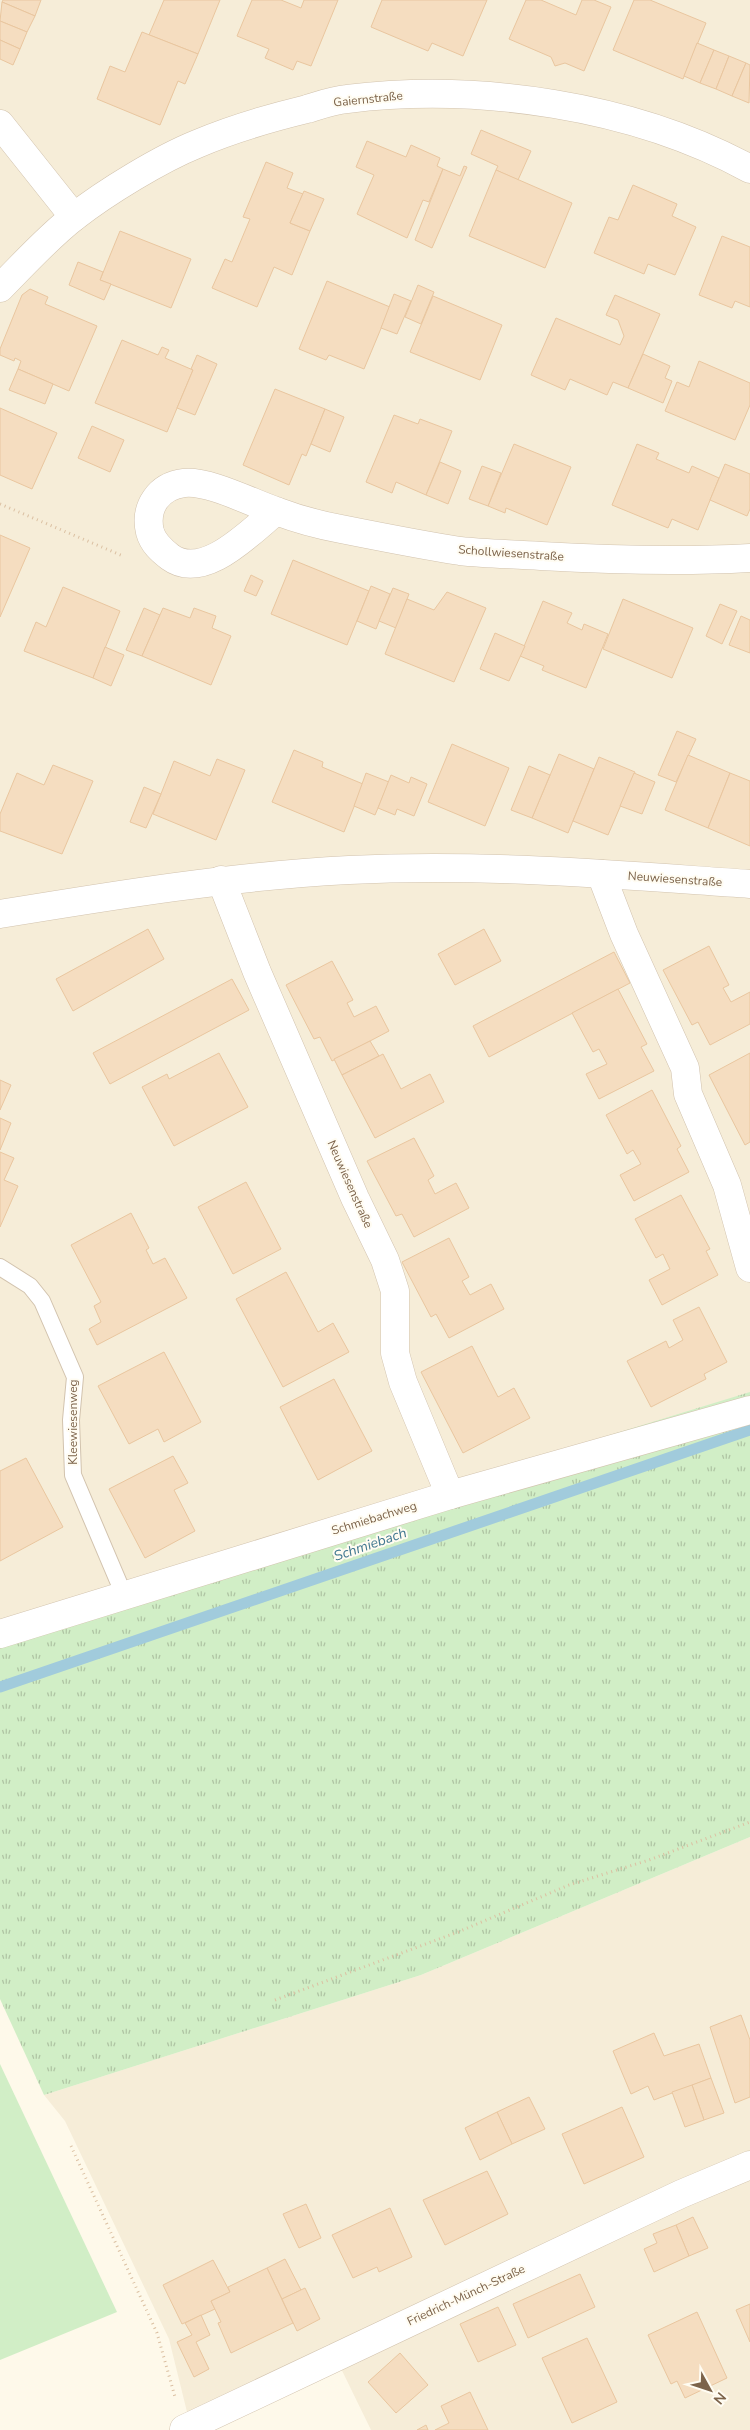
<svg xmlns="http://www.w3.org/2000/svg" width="750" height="2430" font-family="'Nunito Sans',sans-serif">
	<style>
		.residential { fill: #f6edd8 }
		.grass { fill: url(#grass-tufts) }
		.pitch { fill: #d1eec6 }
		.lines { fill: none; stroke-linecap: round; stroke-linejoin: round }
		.stream { stroke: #a1cbdc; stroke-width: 11 }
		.building { fill: #f5ddc0; stroke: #e9c69f }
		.lane-casing { stroke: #d2c3ae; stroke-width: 18 }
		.street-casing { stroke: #d2c3ae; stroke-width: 29 }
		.path { stroke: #dbc0a2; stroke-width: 3; stroke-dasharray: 1 4; stroke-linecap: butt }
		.lane { stroke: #fff; stroke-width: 16 }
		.street { stroke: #fff; stroke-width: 28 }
		.labels { text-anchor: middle; stroke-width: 4; stroke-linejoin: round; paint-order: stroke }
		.street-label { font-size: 12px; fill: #7c634a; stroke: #fffcf2 }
		.water-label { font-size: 14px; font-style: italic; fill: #417890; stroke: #fffcf2 }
	</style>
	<defs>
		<pattern id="grass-tufts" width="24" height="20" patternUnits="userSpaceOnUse" patternTransform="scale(1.25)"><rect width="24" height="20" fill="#d1eec6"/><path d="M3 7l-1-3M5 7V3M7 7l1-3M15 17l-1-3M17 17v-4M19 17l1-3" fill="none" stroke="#afc4a3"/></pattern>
	</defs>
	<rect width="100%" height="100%" fill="#fef9ea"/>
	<g class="residential">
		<polygon points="0,0 750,0 750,1405 0,1622"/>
		<polygon points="750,1837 750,2430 371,2430 329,2344 188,2416 169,2339 65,2121 44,2095 421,1975"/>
	</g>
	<polygon class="grass" points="750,1392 750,1837 421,1975 44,2095 0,1999 0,1622"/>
	<polygon class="pitch" points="0,2064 117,2312 0,2360"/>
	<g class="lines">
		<polyline class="stream" points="0,1687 750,1430"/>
	</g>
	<g class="building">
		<polygon points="3,0 41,0 35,16 2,2"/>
		<polygon points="164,0 220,0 198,54 149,35"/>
		<polygon points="252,0 281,0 301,8 304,0 338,0 311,66 297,61 293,70 265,58 269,49 237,36"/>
		<polygon points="382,0 487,0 463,56 432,43 428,51 371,27"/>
		<polygon points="526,0 541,0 576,15 582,0 594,0 611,7 584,71 565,63 555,66 551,57 509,39"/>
		<polygon points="634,0 650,0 706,23 683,79 613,50"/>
		<polygon points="2,2 35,16 27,32 0,21"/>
		<polygon points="0,21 27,32 20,49 0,40"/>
		<polygon points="142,32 198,54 185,84 178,81 160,125 97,99 110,66 125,72"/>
		<polygon points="0,40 20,49 13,65 0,59"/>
		<polygon points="697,43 714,50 700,83 684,76"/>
		<polygon points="714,50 729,56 716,89 700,83"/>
		<polygon points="729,56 746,63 732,96 716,89"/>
		<polygon points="746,63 750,65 749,103 732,96"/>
		<polygon points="481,130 531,151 518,180 496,170 498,166 471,154"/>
		<polygon points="367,141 406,157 411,145 440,158 437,166 443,169 429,202 423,200 407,238 357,214 374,175 356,167"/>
		<polygon points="266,162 293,173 287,188 303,194 290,223 310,231 292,275 274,267 257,307 212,288 225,259 232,262 250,219 243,217"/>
		<polygon points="464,166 467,167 432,248 415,240 443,169 460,176"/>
		<polygon points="496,170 572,203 545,268 469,236"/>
		<polygon points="633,185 677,204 672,216 696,227 675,275 648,264 644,274 594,253 609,217 618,220"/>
		<polygon points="304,191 324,199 310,231 290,223"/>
		<polygon points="120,231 191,259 171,308 100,280"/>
		<polygon points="722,236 750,247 750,307 735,301 732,308 699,295"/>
		<polygon points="78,262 103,272 100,280 111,284 104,300 69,285"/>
		<polygon points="327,281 390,307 364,369 329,355 326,360 299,349"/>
		<polygon points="418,285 434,292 421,324 405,317"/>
		<polygon points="30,289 48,297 45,304 97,326 69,391 18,369 21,361 15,358 14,361 0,355 0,349 22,295"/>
		<polygon points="394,294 411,301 397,334 381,328"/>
		<polygon points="615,295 660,314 628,388 613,382 607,395 570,379 565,390 531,375 556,318 620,345 624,336 618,320 606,315"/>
		<polygon points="433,296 502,325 480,380 410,352"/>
		<polygon points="122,340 158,355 162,347 169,350 165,358 193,370 167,432 95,403"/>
		<polygon points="643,354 670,366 665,378 672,381 663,403 628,388"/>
		<polygon points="197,355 217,364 195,415 177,408 193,370 191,369"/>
		<polygon points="699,361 750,383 750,405 735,440 665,411 677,382 689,387"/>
		<polygon points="18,369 53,384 45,404 9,390"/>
		<polygon points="275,389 325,409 306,456 302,454 289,485 243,465"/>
		<polygon points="0,408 57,433 32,489 0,475"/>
		<polygon points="325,409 344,417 330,452 311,444"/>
		<polygon points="394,415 418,424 420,419 452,431 426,495 396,482 392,493 366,482"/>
		<polygon points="92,426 124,440 110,472 78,458"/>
		<polygon points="514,444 571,467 547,525 506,508 505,513 488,506"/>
		<polygon points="637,444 659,453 656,459 689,473 692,466 719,478 698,530 672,519 668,528 612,505"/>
		<polygon points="440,462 461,471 448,504 426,495"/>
		<polygon points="725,464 750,474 750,509 747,516 710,500"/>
		<polygon points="482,466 501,473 488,506 469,499"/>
		<polygon points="0,535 30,548 0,617"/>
		<polygon points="293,560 369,591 347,645 271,614"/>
		<polygon points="251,575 263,581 256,596 244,591"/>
		<polygon points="371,586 390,594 376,629 357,621"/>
		<polygon points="63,587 120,611 93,678 24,651 36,622 46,627"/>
		<polygon points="393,588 409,594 396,628 379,621"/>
		<polygon points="447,592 486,608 454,682 385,654 407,599 434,610"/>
		<polygon points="623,599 693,628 672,678 603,649"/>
		<polygon points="543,601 572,613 567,623 582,630 584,624 608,634 586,688 542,670 544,666 520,656"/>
		<polygon points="720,604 737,611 722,644 706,636"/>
		<polygon points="144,608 160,615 142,656 126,650"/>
		<polygon points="163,608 190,618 194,608 216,616 212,628 231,636 211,685 142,656"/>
		<polygon points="741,616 750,620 750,653 729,645"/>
		<polygon points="495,633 525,646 509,681 480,669"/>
		<polygon points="105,647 124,655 111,686 93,678"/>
		<polygon points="677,731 696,739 676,782 658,775"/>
		<polygon points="452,744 509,768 485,826 428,802"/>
		<polygon points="294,750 323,762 322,767 363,784 344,832 272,802"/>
		<polygon points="559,754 594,769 568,833 532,818"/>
		<polygon points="688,755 730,773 708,828 665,810"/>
		<polygon points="599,757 635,772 608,835 573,821"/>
		<polygon points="217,759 245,770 216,840 153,814 174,761 210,776"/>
		<polygon points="53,765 93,781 62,854 0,831 0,814 17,773 44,785"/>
		<polygon points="529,766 550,775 532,818 511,810"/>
		<polygon points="366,773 389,782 375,815 354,806"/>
		<polygon points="634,773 655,782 642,814 620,806"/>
		<polygon points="730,773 750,781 750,846 708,828"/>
		<polygon points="391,775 409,783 411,777 427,784 414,816 397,809 395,815 378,808"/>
		<polygon points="144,787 161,794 146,828 130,822"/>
		<polygon points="148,929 164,959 73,1011 56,979"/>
		<polygon points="484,929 501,961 455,985 438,954"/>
		<polygon points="709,946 729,985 723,988 731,1002 750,992 750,1024 710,1045 698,1022 692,1025 663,970"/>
		<polygon points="614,952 630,983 489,1057 473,1026"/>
		<polygon points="332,961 353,1000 347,1003 354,1017 376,1006 389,1031 332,1061 320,1037 314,1039 286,985"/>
		<polygon points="232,979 249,1010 110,1084 93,1053"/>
		<polygon points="618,989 647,1044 641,1047 654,1071 599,1099 586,1074 607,1064 599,1049 593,1052 572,1013"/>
		<polygon points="370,1041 379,1056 342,1075 334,1059"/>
		<polygon points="219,1053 248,1107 174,1146 142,1087 167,1074 169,1079"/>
		<polygon points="750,1053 750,1142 745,1145 709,1075"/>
		<polygon points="383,1054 401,1089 430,1074 444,1102 375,1138 342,1075"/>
		<polygon points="0,1080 11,1085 0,1110"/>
		<polygon points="652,1090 681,1146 677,1149 689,1172 634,1201 620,1175 641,1164 633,1150 627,1154 606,1115"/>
		<polygon points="0,1118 11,1123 0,1150"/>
		<polygon points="414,1138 434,1176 428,1180 435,1194 456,1183 469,1208 414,1237 402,1214 396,1216 367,1161"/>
		<polygon points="0,1152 14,1158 4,1180 18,1186 0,1227"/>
		<polygon points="246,1182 281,1249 233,1274 198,1207"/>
		<polygon points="681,1195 710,1249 706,1251 718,1275 662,1305 649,1280 670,1269 663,1254 656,1258 635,1219"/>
		<polygon points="131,1213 149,1248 146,1250 153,1264 165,1258 187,1298 97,1345 89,1329 101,1322 94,1306 101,1302 71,1245"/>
		<polygon points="449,1238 469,1277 462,1281 470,1295 491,1284 504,1309 449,1338 436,1314 431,1317 402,1262"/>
		<polygon points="286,1272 318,1332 333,1323 349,1352 283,1387 236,1299"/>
		<polygon points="699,1307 727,1362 704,1374 706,1379 651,1407 627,1361 666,1341 669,1348 683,1340 673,1320"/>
		<polygon points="472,1346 498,1397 514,1388 530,1418 463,1453 421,1372"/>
		<polygon points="164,1352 201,1422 164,1442 158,1429 129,1444 98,1386"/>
		<polygon points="334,1379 372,1451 318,1480 280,1407"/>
		<polygon points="173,1456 188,1483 174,1490 195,1531 145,1558 109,1489"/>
		<polygon points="26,1458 63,1527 0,1561 0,1471"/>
		<polygon points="741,2015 750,2040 750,2097 735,2103 710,2027"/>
		<polygon points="654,2033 664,2056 699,2044 711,2078 654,2100 648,2086 631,2094 613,2051"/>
		<polygon points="711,2078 724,2113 704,2120 692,2085"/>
		<polygon points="692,2085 704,2120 685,2127 672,2092"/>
		<polygon points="529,2097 545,2129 512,2144 497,2112"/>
		<polygon points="622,2107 644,2157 584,2184 562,2134"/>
		<polygon points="497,2112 512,2144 480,2160 465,2128"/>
		<polygon points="487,2171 508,2214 445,2245 423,2200"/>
		<polygon points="306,2204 321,2238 299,2248 283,2214"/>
		<polygon points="390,2208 412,2257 379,2272 377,2267 353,2278 332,2235"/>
		<polygon points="693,2217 708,2248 689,2256 676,2225"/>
		<polygon points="676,2225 689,2256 654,2272 644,2249 657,2243 653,2234"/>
		<polygon points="285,2259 301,2290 282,2299 267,2268"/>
		<polygon points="213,2260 230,2292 211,2301 215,2309 182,2324 163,2285"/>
		<polygon points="267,2268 293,2323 231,2353 218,2323 221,2322 211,2301 230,2292 228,2287"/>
		<polygon points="580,2274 595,2307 528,2338 513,2304"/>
		<polygon points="305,2288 320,2319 297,2331 282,2299"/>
		<polygon points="750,2304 750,2342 736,2310"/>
		<polygon points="498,2307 516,2345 478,2362 460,2324"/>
		<polygon points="697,2312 727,2378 685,2398 677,2381 671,2384 648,2335"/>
		<polygon points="201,2315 210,2335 196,2342 209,2369 194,2377 177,2342 192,2335 185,2323"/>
		<polygon points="587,2338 617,2402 572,2423 542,2358"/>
		<polygon points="400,2353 428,2385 396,2413 368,2382"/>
		<polygon points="470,2392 488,2430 435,2430 449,2423 441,2406"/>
		<polygon points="426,2425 428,2430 417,2430"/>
	</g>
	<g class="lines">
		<defs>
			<polyline id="lane" points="0,1267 30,1286 42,1301 75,1377 71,1420 73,1475 124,1595"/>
			<g id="street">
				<polyline points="0,124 74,217"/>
				<path d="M0,288C24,264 47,238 74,217C106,192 160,159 197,144C232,129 270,118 307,109C320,105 334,100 347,99C479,83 633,105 750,169"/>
				<path d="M276,511C251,531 204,582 170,557C161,550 153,543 150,532C144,507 159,486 184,483C208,480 252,503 276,511C297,519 319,525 341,529C381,537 421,545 460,551C487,554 514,554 541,556C611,560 680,562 750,558"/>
				<polyline points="601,874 624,934 685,1068 688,1094 727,1185 750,1268"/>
				<polyline points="221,880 257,972 355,1198 385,1260 395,1291 395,1353 403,1382 450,1495"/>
				<path d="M0,914C116,895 232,876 349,870C482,863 617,875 750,884"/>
				<polyline points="0,1634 450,1495 750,1410"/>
				<polyline points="184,2429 681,2194 750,2165"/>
			</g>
		</defs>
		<use href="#lane" class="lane-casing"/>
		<use href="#street" class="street-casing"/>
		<g class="path">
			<polyline points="0,504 123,556"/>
			<polyline points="275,2000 458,1932 569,1885 649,1860 750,1822"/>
			<polyline points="71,2146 157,2333 175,2397"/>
		</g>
		<use href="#lane" class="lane"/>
		<use href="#street" class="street"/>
	</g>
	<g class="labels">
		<g class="street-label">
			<text transform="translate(368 99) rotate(-6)" y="4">Gaiernstraße</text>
			<text transform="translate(511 553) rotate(4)" y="4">Schollwiesenstraße</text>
			<text transform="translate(675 879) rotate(4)" y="4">Neuwiesenstraße</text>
			<text transform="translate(350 1184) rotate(66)" y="4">Neuwiesenstraße</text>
			<text transform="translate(73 1422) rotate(-90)" y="4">Kleewiesenweg</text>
			<text transform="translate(374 1518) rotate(-17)" y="4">Schmiebachweg</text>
			<text transform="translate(466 2295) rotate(-25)" y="4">Friedrich-Münch-Straße</text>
		</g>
		<g class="water-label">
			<text transform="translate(370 1544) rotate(-19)" y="5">Schmiebach</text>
		</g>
	</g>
	<g transform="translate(710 2390) rotate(130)" stroke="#fffcf2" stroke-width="4" paint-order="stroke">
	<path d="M0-4L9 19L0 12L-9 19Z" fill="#7c634a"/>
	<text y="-8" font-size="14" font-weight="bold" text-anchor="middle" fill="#7c634a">N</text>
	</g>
</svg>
